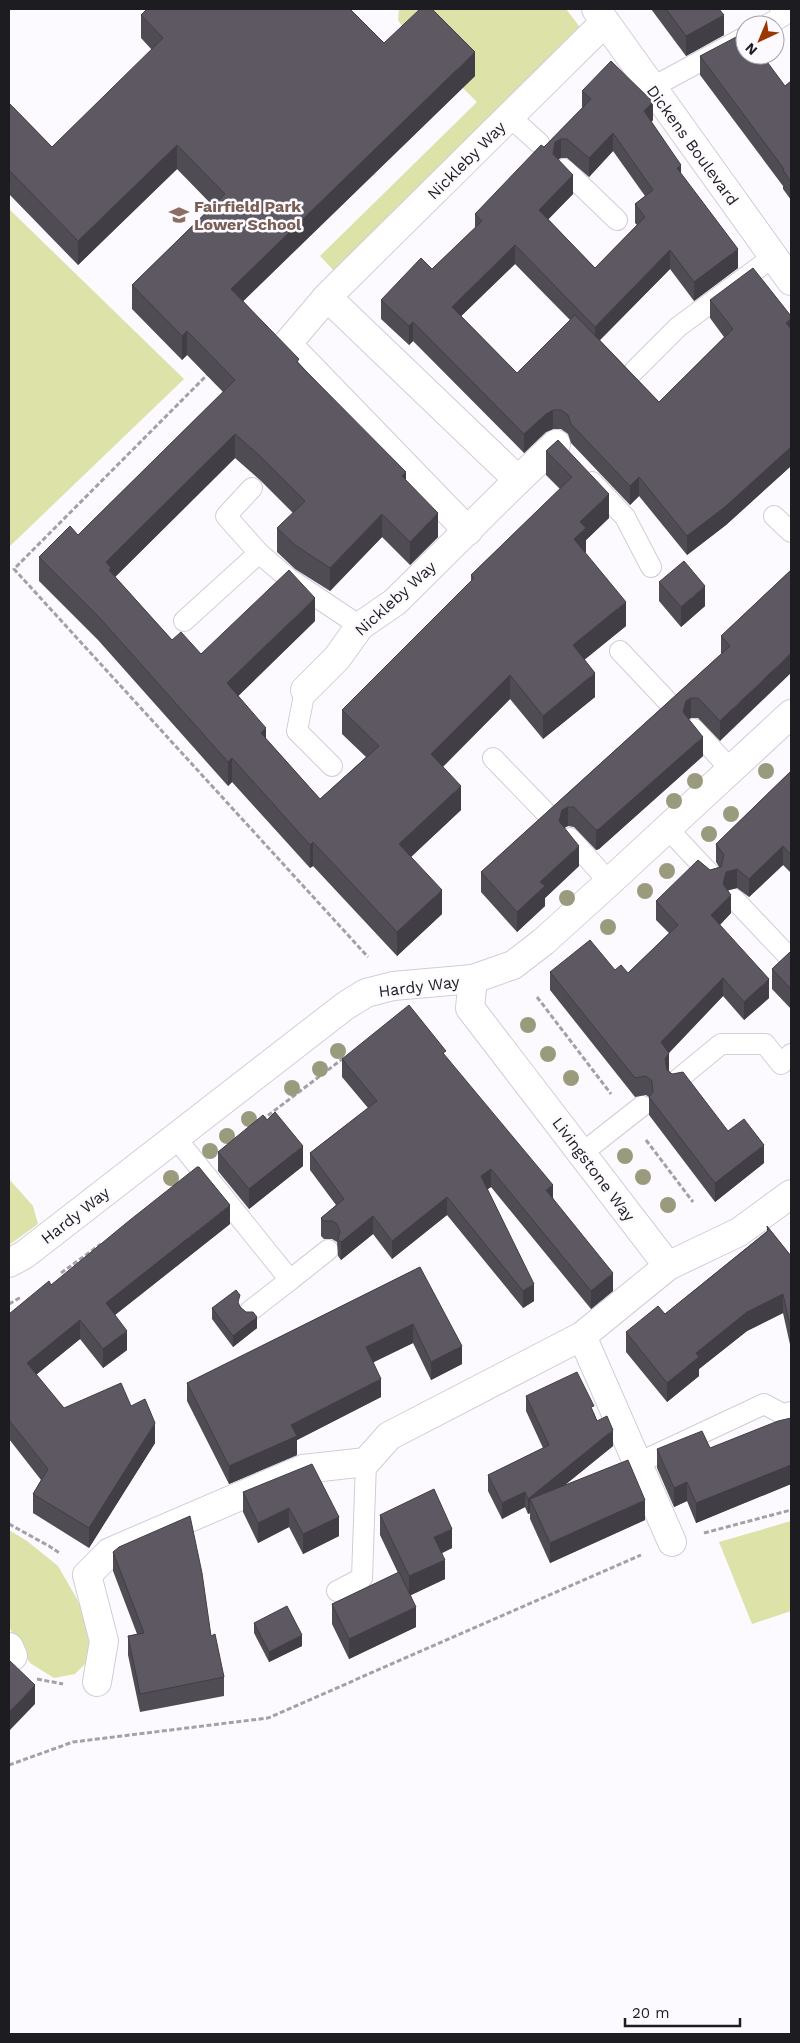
<svg xmlns="http://www.w3.org/2000/svg" width="800" height="2043" font-family="'Work Sans',sans-serif">
	<style>
		.green { fill: #dce2a8 }
		.lines { fill: none; stroke-linecap: round; stroke-linejoin: round }
		.lane-casing { stroke: #d1cdd9; stroke-width: 22 }
		.street-casing { stroke: #d1cdd9; stroke-width: 30 }
		.path { stroke: #a2a1a5; stroke-width: 3; stroke-dasharray: 5 2.5; stroke-linecap: butt }
		.lane { stroke: #fff; stroke-width: 20 }
		.street { stroke: #fff; stroke-width: 28 }
		.tree { fill: #9a9b7d }
		.wall { fill: #504c54; fill-rule: evenodd }
		.shaded-wall { fill: #413e45 }
		.building { fill: #5d5862; stroke: #413e45; fill-rule: evenodd }
		.labels { text-anchor: middle; stroke-width: 5; stroke-linejoin: round; paint-order: stroke }
		.street-label { font-size: 16px; fill: #1d1c20; stroke: #fcfaff }
		.education-label { font-size: 16px; font-weight: bold; fill: #785e54; stroke: #fcfaff; text-anchor: start }
	</style>
	<rect width="100%" height="100%" fill="#fcfaff"/>
	<g class="green">
		<polygon points="399,9 566,9 586,35 339,276 320,256 477,102 405,31 398,20"/>
		<polygon points="9,209 184,379 9,547"/>
		<polygon points="9,1179 33,1206 38,1224 9,1245"/>
		<polygon points="791,1521 791,1611 752,1624 719,1542"/>
		<polygon points="9,1530 27,1541 58,1566 77,1599 92,1635 87,1662 75,1674 54,1678 30,1663 9,1627"/>
	</g>
	<g class="lines">
		<defs>
			<g id="lane">
				<polyline points="767,25 783,16 780,9"/>
				<polyline points="651,88 745,37"/>
				<polyline points="510,117 539,143"/>
				<polyline points="564,169 617,220"/>
				<polyline points="634,371 678,327 773,257"/>
				<polyline points="592,482 625,517 651,567"/>
				<polyline points="252,488 226,516 259,553 288,578 360,626"/>
				<polyline points="774,516 791,532"/>
				<polyline points="184,621 259,553"/>
				<polyline points="620,651 671,705"/>
				<polyline points="305,690 297,731 332,766"/>
				<polyline points="694,729 730,769"/>
				<polyline points="493,758 549,816"/>
				<polyline points="667,828 713,877"/>
				<polyline points="570,838 609,882"/>
				<polyline points="734,899 787,955"/>
				<polyline points="676,1081 721,1044 765,1044 781,1064 791,1054"/>
				<polyline points="175,1137 290,1280 250,1311"/>
				<polyline points="581,1154 642,1106"/>
				<polyline points="290,1280 328,1250"/>
				<polyline points="638,1463 764,1404 783,1414 791,1412"/>
				<polyline points="337,1591 362,1578 366,1462"/>
			</g>
			<g id="street">
				<polyline points="596,9 791,281"/>
				<polyline points="327,297 287,344 468,531"/>
				<polyline points="518,480 556,444"/>
				<polyline points="305,690 337,658 360,626 395,602 518,480 327,297 605,22"/>
				<polyline points="473,979 470,1008 668,1266"/>
				<polyline points="9,1263 24,1255 345,1006 366,993 393,986 473,979 513,965 543,942 606,885 791,714"/>
				<polyline points="582,1336 672,1542"/>
				<polyline points="9,1647 13,1656"/>
				<polyline points="97,1682 104,1641 87,1575 110,1552 303,1469 366,1462 389,1436 582,1336 668,1266 739,1232 791,1194"/>
			</g>
		</defs>
		<use href="#lane" class="lane-casing"/>
		<use href="#street" class="street-casing"/>
		<g class="path">
			<polyline points="210,372 14,569 368,957"/>
			<polyline points="537,997 611,1094"/>
			<polyline points="262,1120 345,1057"/>
			<polyline points="646,1140 693,1202"/>
			<polyline points="61,1273 101,1244"/>
			<polyline points="9,1304 21,1297"/>
			<polyline points="9,1524 49,1546 61,1554"/>
			<polyline points="704,1533 791,1510"/>
			<polyline points="37,1679 63,1684"/>
			<polyline points="9,1765 73,1742 268,1718 641,1555"/>
		</g>
		<use href="#lane" class="lane"/>
		<use href="#street" class="street"/>
	</g>
	<g class="tree">
		<circle cx="766" cy="771" r="8"/>
		<circle cx="695" cy="781" r="8"/>
		<circle cx="674" cy="801" r="8"/>
		<circle cx="731" cy="814" r="8"/>
		<circle cx="709" cy="834" r="8"/>
		<circle cx="667" cy="871" r="8"/>
		<circle cx="645" cy="891" r="8"/>
		<circle cx="567" cy="898" r="8"/>
		<circle cx="608" cy="927" r="8"/>
		<circle cx="528" cy="1025" r="8"/>
		<circle cx="338" cy="1051" r="8"/>
		<circle cx="548" cy="1054" r="8"/>
		<circle cx="320" cy="1069" r="8"/>
		<circle cx="571" cy="1078" r="8"/>
		<circle cx="292" cy="1088" r="8"/>
		<circle cx="249" cy="1119" r="8"/>
		<circle cx="227" cy="1136" r="8"/>
		<circle cx="210" cy="1151" r="8"/>
		<circle cx="625" cy="1156" r="8"/>
		<circle cx="643" cy="1177" r="8"/>
		<circle cx="171" cy="1178" r="8"/>
		<circle cx="668" cy="1205" r="8"/>
	</g>
	<g class="wall">
		<polygon points="651,9 719,9 724,35 686,56"/>
		<polygon points="141,15 384,43 475,76 243,301 406,481 438,537 410,565 382,537 330,591 295,569 277,552 277,528 293,513 260,480 235,458 115,577 172,640 201,654 315,621 238,696 266,739 320,799 366,757 342,734 342,710 471,581 471,575 560,489 546,475 546,451 558,440 609,518 586,540 586,552 585,553 626,626 584,660 595,697 543,739 510,699 443,767 461,810 411,857 442,914 397,956 313,866 310,868 232,782 228,786 98,640 39,581 39,557 78,535 223,392 187,355 182,360 132,309 132,285 213,206 177,169 78,265 9,194 9,103 52,147 152,50 141,38"/>
		<polygon points="741,39 785,86 791,81 791,200 783,189 783,186 700,75 700,56"/>
		<path d="M582,91L653,120L651,122L681,174L738,268L694,301L670,269L600,340L659,402L724,337L710,318V300L791,316V466L726,525L687,555L639,496L630,505L571,443L568,434L561,429H553L546,432L524,453L413,341L409,345L381,319V300L432,269L475,228V214L544,147L582,108ZM613,151L645,196L635,204V223L637,225L595,268L548,219L573,194L558,159L561,158H567L589,177ZM515,264L570,320L517,373L461,316Z"/>
		<polygon points="791,570 720,741 698,718 691,718 688,719 703,756 599,849 596,850 574,827 568,826 564,828 579,866 545,898 545,906 517,932 481,892 481,872 721,654 721,636"/>
		<polygon points="659,582 705,606 681,627 659,601"/>
		<polygon points="791,771 791,873 783,865 749,897 737,888 728,890 731,913 720,925 769,998 744,1020 723,996 669,1053 669,1071 728,1131 764,1163 715,1202 649,1115 649,1097 646,1095 635,1097 550,990 550,972 615,970 628,973 669,933 656,920 656,901 710,870 719,867 716,862 716,844"/>
		<polygon points="791,951 791,1009 772,989 772,969"/>
		<polygon points="446,1057 553,1198 613,1291 591,1309 491,1187 487,1189 534,1301 523,1308 447,1215 392,1259 373,1234 341,1260 338,1256 337,1242 332,1239 324,1239 321,1236 321,1218 336,1205 310,1170 310,1153 368,1108 342,1077 342,1059"/>
		<polygon points="267,1120 303,1166 249,1209 218,1171 218,1152"/>
		<polygon points="230,1224 115,1315 127,1350 103,1368 80,1339 36,1375 64,1408 131,1406 155,1443 89,1548 33,1513 33,1494 41,1480 9,1439 9,1314 51,1285"/>
		<polygon points="767,1226 791,1256 791,1349 783,1313 747,1331 699,1369 699,1376 667,1402 626,1352 626,1332 665,1314 767,1231"/>
		<polygon points="420,1267 462,1364 431,1380 413,1343 373,1362 381,1397 297,1440 297,1455 229,1484 187,1401 187,1383"/>
		<polygon points="240,1306 257,1328 233,1347 212,1319 212,1308"/>
		<polygon points="526,1396 594,1413 597,1421 613,1446 565,1485 645,1520 550,1563 530,1519 530,1513 528,1514 525,1507 502,1519 488,1491 488,1475 543,1448 526,1411"/>
		<polygon points="791,1418 791,1484 696,1523 687,1501 674,1507 657,1468 657,1449 710,1448"/>
		<polygon points="243,1492 339,1517 339,1536 303,1554 289,1527 258,1543 243,1512"/>
		<polygon points="380,1515 452,1548 442,1553 445,1579 411,1595 416,1627 349,1659 332,1624 332,1604 398,1573 380,1535"/>
		<polygon points="113,1552 211,1636 224,1677 224,1696 140,1712 128,1655 128,1636 137,1634 113,1571"/>
		<polygon points="254,1623 302,1646 269,1662 254,1633"/>
	</g>
	<g class="shaded-wall">
		<polygon points="724,15 724,35 686,56 686,36"/>
		<polygon points="475,52 475,76 231,313 231,289"/>
		<polygon points="653,102 653,120 644,130 644,111"/>
		<polygon points="613,133 613,151 589,177 589,158"/>
		<polygon points="561,139 561,158 555,161 553,154 555,142"/>
		<polygon points="177,145 177,169 78,265 78,241"/>
		<polygon points="681,165 681,183 677,168"/>
		<polygon points="573,175 573,194 539,229 539,210"/>
		<polygon points="515,245 515,264 452,325 452,307"/>
		<polygon points="738,249 738,268 694,301 694,282"/>
		<polygon points="670,250 670,269 595,345 595,327"/>
		<polygon points="791,319 791,338 786,323"/>
		<polygon points="413,322 413,341 409,345 409,326"/>
		<polygon points="187,331 187,355 182,360 182,336"/>
		<polygon points="553,410 553,429 546,432 524,453 524,434 546,414"/>
		<polygon points="235,434 235,458 111,581 106,562"/>
		<polygon points="791,447 791,466 726,525 687,555 687,536"/>
		<polygon points="406,472 406,496 402,476"/>
		<polygon points="639,477 639,496 630,505 630,486"/>
		<polygon points="609,494 609,518 586,540 586,552 574,563 574,539 580,522"/>
		<polygon points="438,513 438,537 410,565 410,542"/>
		<polygon points="382,514 382,537 330,591 330,568"/>
		<polygon points="705,586 705,606 681,627 681,607"/>
		<polygon points="315,598 315,621 227,707 227,683"/>
		<polygon points="626,602 626,626 573,669 573,645"/>
		<polygon points="791,653 791,673 720,741 720,721"/>
		<polygon points="595,673 595,697 543,739 543,716"/>
		<polygon points="510,675 510,699 431,778 431,754"/>
		<polygon points="691,698 691,718 686,721 683,712 686,701"/>
		<polygon points="266,728 266,751 261,733"/>
		<polygon points="703,737 703,756 599,849 596,850 596,830"/>
		<polygon points="232,758 232,782 228,786 228,762"/>
		<polygon points="461,786 461,810 399,868 399,844"/>
		<polygon points="568,807 568,826 562,829 559,821 562,810"/>
		<polygon points="313,842 313,866 310,868 310,845"/>
		<polygon points="579,846 579,866 545,898 545,906 517,932 517,912 540,882"/>
		<polygon points="783,846 783,865 749,897 749,879"/>
		<polygon points="737,869 737,888 726,891 723,884 726,872"/>
		<polygon points="442,890 442,914 397,956 397,932"/>
		<polygon points="731,895 731,913 711,934 711,915"/>
		<polygon points="723,978 723,996 661,1061 661,1042"/>
		<polygon points="769,979 769,998 744,1020 744,1002"/>
		<polygon points="669,1053 669,1071 665,1077 665,1059"/>
		<polygon points="764,1145 764,1163 715,1202 715,1183"/>
		<polygon points="303,1146 303,1166 249,1209 249,1189"/>
		<polygon points="491,1169 491,1187 481,1194 481,1176"/>
		<polygon points="553,1185 553,1203 546,1190"/>
		<polygon points="447,1197 447,1215 392,1259 392,1241"/>
		<polygon points="230,1205 230,1224 106,1322 106,1303"/>
		<polygon points="373,1216 373,1234 341,1260 341,1242"/>
		<polygon points="613,1273 613,1291 591,1309 591,1291"/>
		<polygon points="534,1284 534,1301 523,1308 523,1291"/>
		<polygon points="783,1294 783,1313 747,1331 699,1369 699,1376 667,1402 667,1383 696,1353 747,1312"/>
		<polygon points="257,1317 257,1328 233,1347 233,1336"/>
		<polygon points="80,1320 80,1339 27,1382 27,1363"/>
		<polygon points="413,1324 413,1343 366,1366 366,1347"/>
		<polygon points="127,1331 127,1350 103,1368 103,1349"/>
		<polygon points="462,1346 462,1364 431,1380 431,1362"/>
		<polygon points="381,1379 381,1397 297,1440 297,1455 229,1484 229,1466 291,1425"/>
		<polygon points="155,1423 155,1443 89,1548 89,1528"/>
		<polygon points="613,1430 613,1446 535,1509 530,1499 530,1513 528,1514 528,1499"/>
		<polygon points="791,1465 791,1484 696,1523 696,1503"/>
		<polygon points="687,1482 687,1501 674,1507 674,1488"/>
		<polygon points="525,1492 525,1507 502,1519 502,1503"/>
		<polygon points="645,1500 645,1520 550,1563 550,1543"/>
		<polygon points="289,1508 289,1527 258,1543 258,1523"/>
		<polygon points="339,1517 339,1536 303,1554 303,1534"/>
		<polygon points="452,1529 452,1548 434,1557 434,1537"/>
		<polygon points="445,1560 445,1579 409,1596 409,1576"/>
		<polygon points="416,1607 416,1627 349,1659 349,1639"/>
		<polygon points="302,1635 302,1646 269,1662 269,1652"/>
		<polygon points="35,1685 35,1704 9,1731 9,1712"/>
	</g>
	<g class="building">
		<polygon points="147,9 350,9 384,43 420,9 432,9 475,52 231,289 299,359 297,362 406,472 402,476 438,513 410,542 382,514 330,568 295,545 277,528 305,501 260,456 235,434 106,562 111,568 109,570 172,640 181,632 201,654 289,570 315,598 227,683 266,728 261,733 320,799 379,746 342,710 474,578 471,575 572,477 546,451 558,440 609,494 580,522 586,528 574,539 626,602 573,645 595,673 543,716 510,675 431,754 461,786 399,844 442,890 397,932 313,842 310,845 232,758 228,762 98,616 39,557 70,526 78,535 235,380 187,331 182,336 132,285 225,194 177,145 78,241 9,170 9,103 52,147 163,38 141,15"/>
		<polygon points="666,9 719,9 724,15 686,36"/>
		<polygon points="738,36 741,39 745,36 745,55 762,55 785,86 791,81 791,182 783,170 784,169 700,56"/>
		<path d="M611,61L653,102L644,111L681,165L677,168L738,249L694,282L670,250L595,327L515,245L452,307L517,373L575,315L659,402L733,329L710,300L753,268L791,316V319L786,323L791,329V447L726,506L687,536L639,477L630,486L571,424L568,415L561,410H553L546,414L524,434L413,322L409,326L381,300L421,258L432,269L482,221L475,214L541,145L544,147L591,99L582,91ZM613,133L653,190L635,204L645,217L595,268L539,210L573,175L553,154L555,142L561,139H567L589,158Z"/>
		<polygon points="684,561 705,586 681,607 659,582"/>
		<polygon points="791,570 791,653 720,721 698,698 691,698 686,701 683,712 703,737 599,829 596,830 574,807 568,807 562,810 559,821 579,846 540,882 545,886 517,912 481,872 730,646 721,636"/>
		<polygon points="791,771 791,855 783,846 749,879 737,869 726,872 723,884 731,895 711,915 769,979 744,1002 723,978 661,1042 669,1053 665,1059 667,1070 672,1074 683,1072 728,1131 744,1119 764,1145 715,1183 649,1097 653,1092 652,1081 646,1076 635,1078 550,972 590,940 615,970 621,965 628,973 678,925 656,901 698,860 710,870 721,867 724,855 716,844"/>
		<polygon points="791,951 791,989 772,969"/>
		<polygon points="409,1005 446,1051 443,1053 553,1185 546,1190 613,1273 591,1291 491,1169 481,1176 534,1284 523,1291 447,1197 392,1241 373,1216 341,1242 338,1239 340,1231 337,1224 332,1221 324,1221 321,1218 344,1199 310,1153 377,1101 342,1059"/>
		<polygon points="275,1112 303,1146 249,1189 218,1152 263,1115 267,1120"/>
		<polygon points="197,1167 199,1167 230,1205 106,1303 127,1331 103,1349 80,1320 27,1363 64,1408 121,1383 131,1406 145,1399 155,1423 89,1528 33,1494 48,1469 9,1420 9,1314 49,1281 51,1285 130,1220"/>
		<polygon points="767,1226 791,1256 791,1330 783,1294 747,1312 696,1353 699,1357 667,1383 626,1332 658,1306 665,1314 768,1231"/>
		<polygon points="420,1267 462,1346 431,1362 413,1324 366,1347 381,1379 291,1425 297,1436 229,1466 187,1383"/>
		<polygon points="236,1290 240,1295 238,1302 240,1307 246,1312 253,1312 257,1317 233,1336 212,1308"/>
		<polygon points="577,1372 594,1406 591,1407 597,1421 607,1416 613,1430 528,1499 525,1492 502,1503 488,1475 549,1445 526,1396"/>
		<polygon points="791,1418 791,1465 696,1503 687,1482 674,1488 657,1449 702,1431 710,1448 778,1421"/>
		<polygon points="628,1460 645,1500 550,1543 530,1499"/>
		<polygon points="312,1464 339,1517 303,1534 289,1508 258,1523 243,1492"/>
		<polygon points="434,1489 452,1529 434,1537 445,1560 409,1576 380,1515"/>
		<polygon points="190,1516 202,1573 211,1636 215,1634 224,1677 140,1694 128,1636 144,1633 113,1552 119,1547"/>
		<polygon points="399,1572 416,1607 349,1639 332,1604"/>
		<polygon points="287,1606 302,1635 269,1652 254,1623"/>
		<polygon points="9,1660 35,1685 9,1712"/>
	</g>
	<defs>
		<symbol id="school-bare" viewBox="-9 -9 18 18"><path d="M0-5L7-2L0 1L-7-2ZM-4 1L0 2.5L4 1V4Q0 6-4 4Z" fill="#8d6e63" stroke="#fcfaff" stroke-width="2.5" paint-order="stroke"/></symbol>
	</defs>
	<g fill-rule="evenodd">
		<use href="#school-bare" x="165" y="201" width="28" height="28"/>
	</g>
	<g class="labels">
		<g class="street-label">
			<text transform="translate(693 145) rotate(54)" y="6">Dickens Boulevard</text>
			<text transform="translate(466 160) rotate(-45)" y="6">Nickleby Way</text>
			<text transform="translate(395 598) rotate(-42)" y="6">Nickleby Way</text>
			<text transform="translate(419 986) rotate(-7)" y="6">Hardy Way</text>
			<text transform="translate(594 1169) rotate(53)" y="6">Livingstone Way</text>
			<text transform="translate(75 1215) rotate(-38)" y="6">Hardy Way</text>
		</g>
		<g class="education-label">
			<text x="194" y="212">Fairfield Park<tspan x="194" dy="18">Lower School</tspan></text>
		</g>
	</g>
	<rect width="800" height="2043" fill="none" stroke="#1d1c20" stroke-width="20"/>
	<g transform="translate(760 40) rotate(224)"><circle r="24" fill="#fcfaff" stroke="#a3a1a6"/>
	<path d="M0-4L9 19L0 12L-9 19Z" fill="#9b3700"/>
	<text y="-8" font-size="14" font-weight="bold" text-anchor="middle" fill="#1d1c20">N</text>
	</g>
	<path d="M625 2018v8h115v-8" fill="none" stroke="#1d1c20" stroke-width="2.5"/>
	<text x="632" y="2018" font-size="15" fill="#1d1c20" stroke="#fcfaff" stroke-width="4" paint-order="stroke">20 m</text>
</svg>
